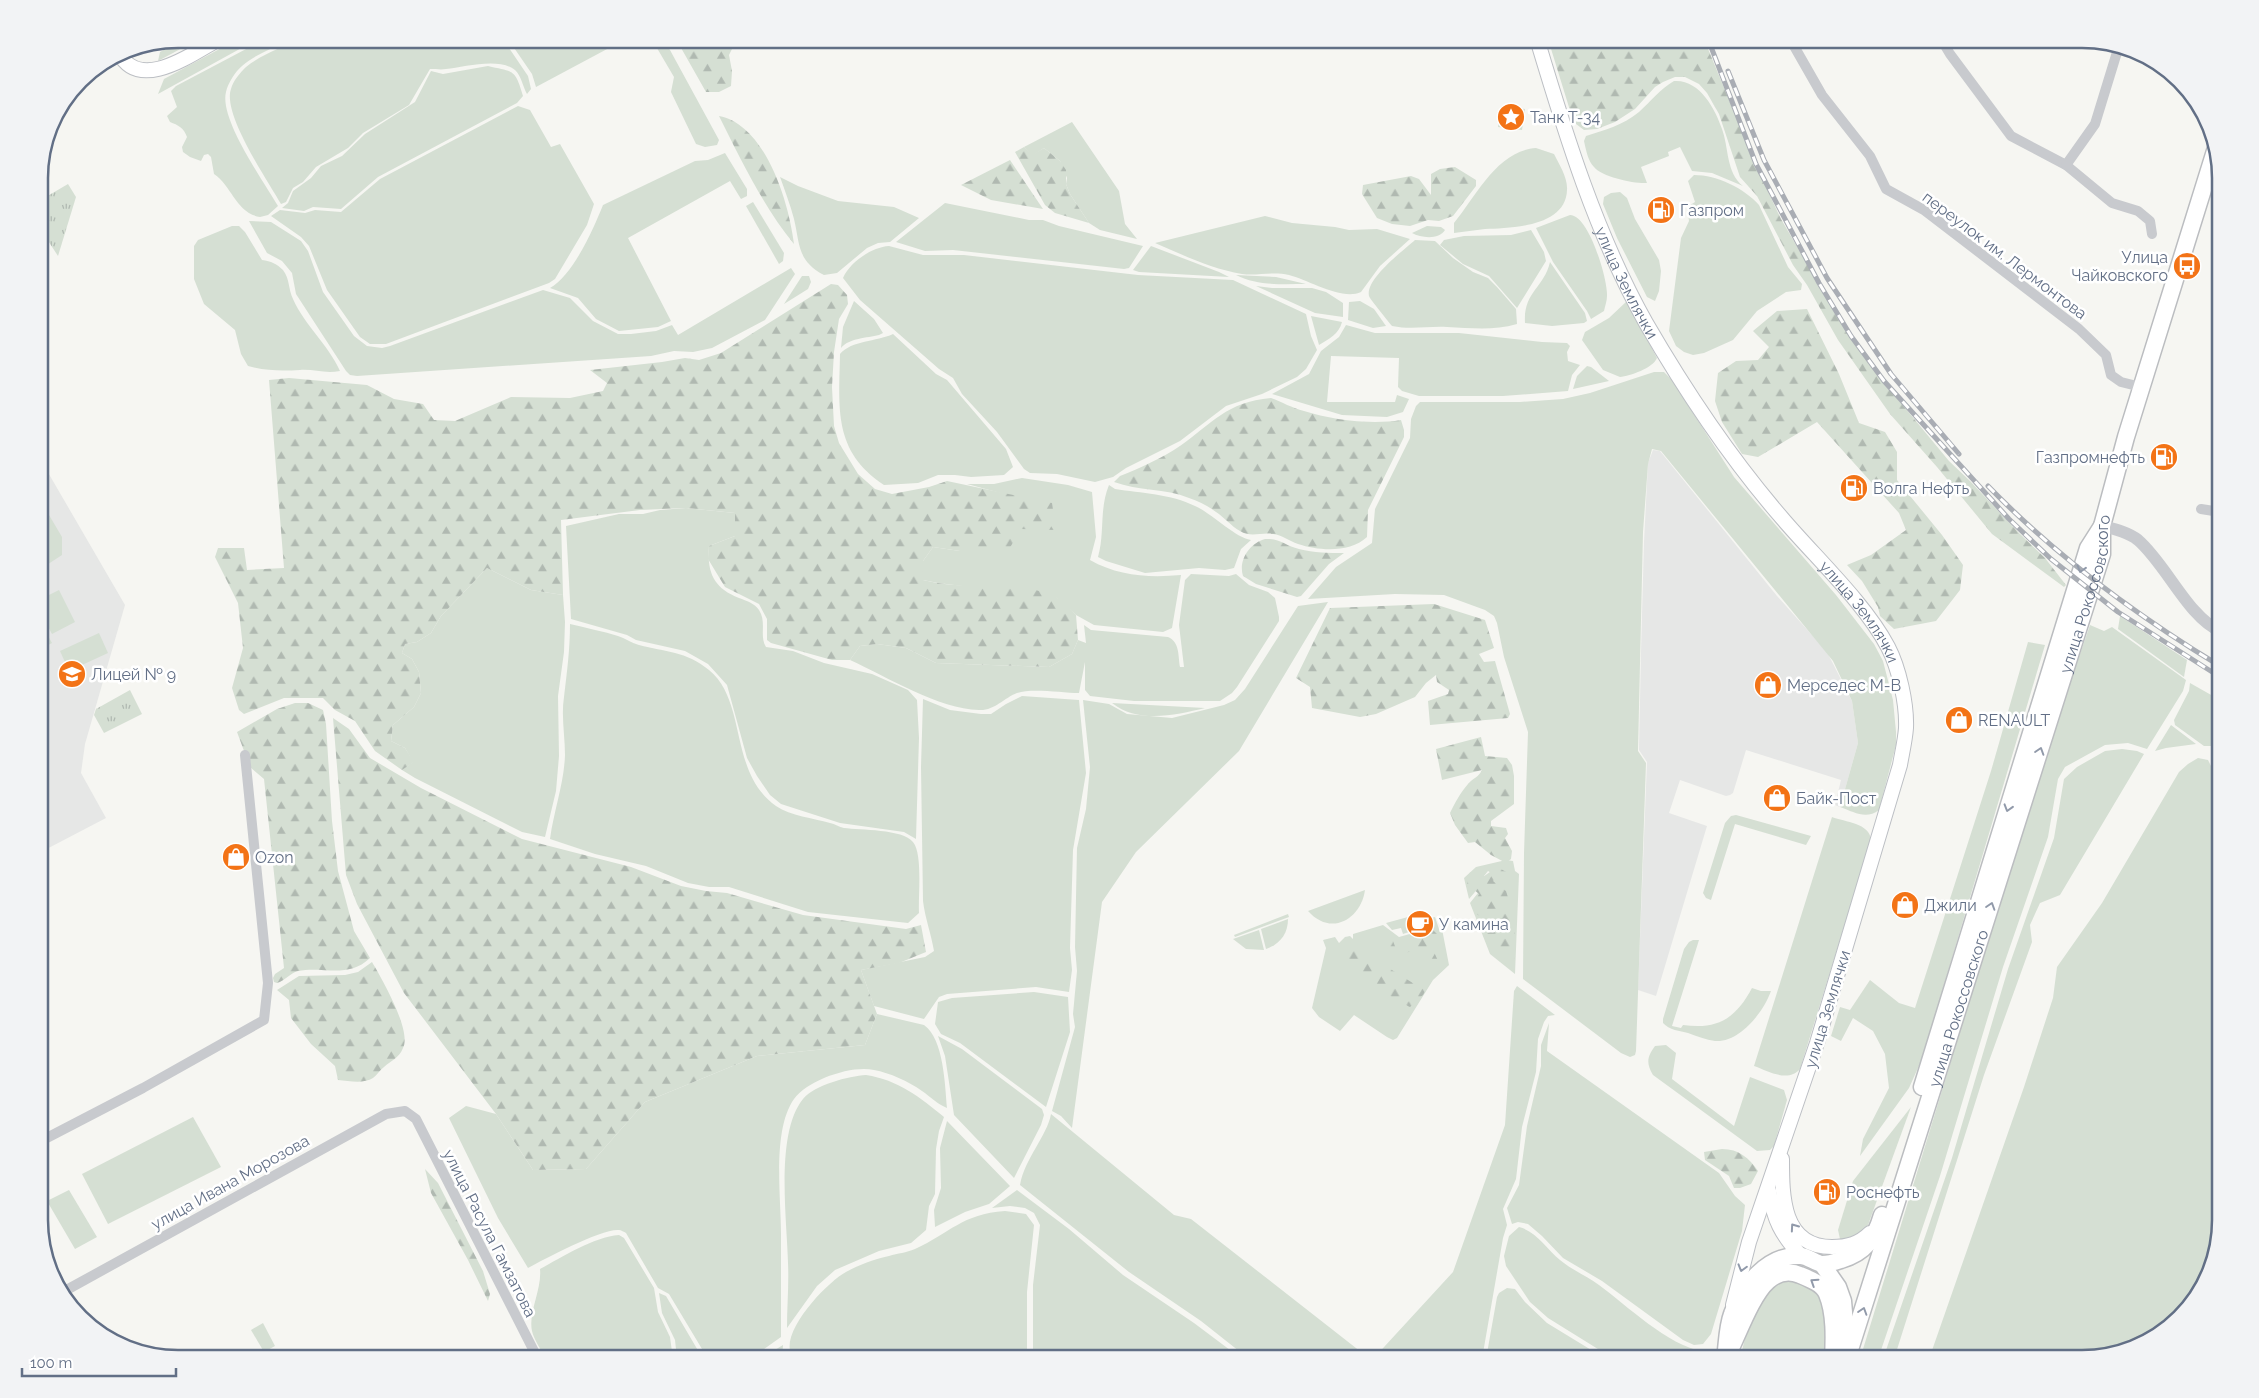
<svg xmlns="http://www.w3.org/2000/svg" width="2259" height="1398" font-family="Raleway,sans-serif">
	<style>
		.built { fill: #e6e7e6 }
		.green { fill: #d5dfd3; fill-rule: evenodd }
		.forest { fill: url(#forest-firs) }
		.park { fill: url(#park-tufts) }
		.lines { fill: none; stroke-linecap: round; stroke-linejoin: round }
		.secondary-casing { stroke: #bcbfc4; stroke-width: 16 }
		.trunk-casing { stroke: #bbbdc0; stroke-width: 19 }
		.minor { stroke: #c8cace; stroke-width: 10 }
		.tertiary { stroke: #c8cace; stroke-width: 12 }
		.secondary { stroke: #fff; stroke-width: 14 }
		.trunk { stroke: #fff; stroke-width: 16 }
		.rail-casing { stroke: #a9adb4; stroke-width: 5 }
		.rail { stroke: #fff; stroke-width: 3; stroke-dasharray: 9; stroke-linecap: butt }
		.oneway { stroke: #919aaa }
		.labels { text-anchor: middle; stroke-width: 5; stroke-linejoin: round; paint-order: stroke }
		.poi-label { font-size: 16px; fill: #626f86; stroke: #fff; text-anchor: start }
		.street-label { font-size: 16px; fill: #626f86; stroke: #fff }
		.rim { fill: none; stroke: #626f86; stroke-width: 2.5 }
	</style>
	<defs>
		<pattern id="forest-firs" width="22" height="20" patternUnits="userSpaceOnUse" patternTransform="scale(1.25)"><rect width="22" height="20" fill="#d5dfd3"/><path d="M5 1l3.5 6h-7zM16 11l3.5 6h-7z" fill="#b0b9b1"/></pattern>
		<pattern id="park-tufts" width="24" height="20" patternUnits="userSpaceOnUse" patternTransform="scale(1.25)"><rect width="24" height="20" fill="#d5dfd3"/><path d="M3 7l-1-3M5 7V3M7 7l1-3M15 17l-1-3M17 17v-4M19 17l1-3" fill="none" stroke="#b0b9b1"/></pattern>
	</defs>
	<rect width="100%" height="100%" fill="#f6f6f2"/>
	<g class="built">
		<polygon points="1653,450 1660,451 1777,596 1827,652 1852,701 1858,743 1840,807 1835,805 1841,780 1746,750 1733,793 1730,795 1726,796 1680,780 1669,813 1707,826 1656,996 1638,990 1647,762 1639,750 1641,652 1644,542 1648,463"/>
		<polygon points="39,457 125,605 85,744 81,773 106,818 39,853"/>
	</g>
	<g class="green">
		<polygon points="184,39 199,39 158,61 160,52"/>
		<polygon points="238,39 258,39 158,94 164,79"/>
		<path d="M265,39H293C276,47 257,53 242,66C235,72 228,83 226,92C219,119 264,182 278,206L268,215L260,217C236,213 232,186 214,174L211,157L208,154L204,155L201,161L190,157L183,152L182,147L187,137C184,128 178,125 170,122L167,116L177,107L171,91L176,86Z"/>
		<path d="M301,39H503L528,76L531,89L527,94C523,87 521,75 515,70C499,57 464,67 446,69C441,70 436,69 430,69L409,105L363,133L348,148L316,167L303,182L293,188L286,202L281,204C268,181 222,114 231,89C233,81 240,73 246,67C262,54 283,47 301,39Z"/>
		<polygon points="508,39 610,39 611,40 609,48 536,87 532,74"/>
		<polygon points="615,39 664,39 719,140 717,145 705,147 696,144 671,92 674,77 654,43 626,47 618,45"/>
		<path d="M488,66C513,72 515,68 523,96L517,103L378,177L341,209L313,207L304,211L282,208L288,203L293,191L311,178L321,166L342,156L365,134L415,102L431,71L443,74Z"/>
		<path d="M1674,81C1699,79 1715,108 1722,129C1729,148 1726,173 1743,186L1712,173L1692,171L1680,147L1668,152L1669,156L1641,167L1647,183C1635,184 1602,177 1594,167C1588,161 1586,150 1584,141L1586,136C1605,130 1623,125 1639,112C1651,101 1660,89 1674,81Z"/>
		<polygon points="518,106 530,110 551,147 560,144 594,204 587,225 555,279 549,283 386,344 370,344 360,337 327,290 309,246 301,237 271,216 280,210 305,213 315,210 341,212 380,179"/>
		<path d="M1501,106L1525,109L1522,130L1498,127ZM1504,111L1520,113L1519,124L1503,122Z"/>
		<polygon points="1072,122 1119,191 1125,224 1137,239 1100,230 1089,223 1070,194 1066,184 1067,178 1060,161 1044,148 1032,156 1024,147"/>
		<path d="M1536,148L1554,154C1559,164 1568,178 1567,190C1566,227 1511,228 1485,229C1475,230 1464,232 1454,233V223C1477,195 1497,151 1536,148Z"/>
		<path d="M725,153L747,189V196L741,199L730,181L628,238L671,321L658,327L619,331L596,319L578,298L550,288C573,275 593,230 603,205L695,161L708,160Z"/>
		<path d="M1694,175C1717,175 1744,188 1759,205L1788,267L1802,284L1801,290L1786,292L1757,311L1733,340L1704,353L1693,355L1684,352L1676,346L1669,331L1681,238L1689,221L1687,207L1695,202L1688,181Z"/>
		<path d="M780,177L798,186L838,201L894,207L919,218L890,242L878,243L867,248L837,273L824,275C797,261 800,244 794,219C790,204 785,191 780,177Z"/>
		<polygon points="1620,192 1627,198 1635,219 1659,260 1661,271 1659,291 1655,301 1647,297 1617,238 1603,204 1604,197 1611,193"/>
		<polygon points="753,202 784,253 783,261 779,264 746,206"/>
		<polygon points="945,203 1029,220 1043,220 1059,226 1143,246 1129,268 1124,269 953,250 925,251 896,242"/>
		<path d="M1570,215C1589,215 1608,280 1607,296C1607,301 1605,306 1604,311L1591,319L1587,311L1553,262L1536,228Z"/>
		<path d="M1265,216L1292,223L1335,227L1349,230L1377,229L1410,239L1380,266L1361,292C1342,301 1309,280 1289,275C1273,271 1258,276 1242,274C1212,269 1183,255 1155,243Z"/>
		<polygon points="249,221 271,222 301,241 308,251 323,292 354,336 367,346 382,348 390,346 543,290 570,298 593,321 618,334 631,334 656,331 672,325 678,335 791,268 795,274 765,320 712,348 693,352 674,351 651,356 357,376 350,375 346,371 296,294 292,273 282,261 267,253"/>
		<path d="M232,226H239L245,232L262,260C271,261 277,264 283,270C290,279 288,289 293,299C305,326 328,344 340,371C325,374 314,369 300,370C281,371 266,371 248,366L241,354L235,330L204,304L194,279V246L198,240Z"/>
		<path d="M1427,226L1441,227L1445,230C1439,240 1421,238 1412,233Z"/>
		<polygon points="1531,230 1544,252 1546,261 1517,308 1489,276 1463,264 1440,245 1444,240 1464,236 1511,235"/>
		<path d="M1415,240L1435,241L1453,258L1473,272L1488,278L1497,287L1516,309L1517,324C1493,331 1471,328 1447,327C1428,326 1411,330 1392,326C1389,322 1369,298 1369,296C1365,279 1404,250 1415,240Z"/>
		<path d="M889,246L923,255H964L1138,275L1233,280L1306,314L1311,336L1317,350L1306,369L1297,377L1262,394L1226,406L1180,441L1126,468L1113,477L1095,482L1057,474L1030,473L1024,469L997,432L962,394L953,378L939,369L860,300L843,278C850,262 872,247 889,246Z"/>
		<polygon points="1151,246 1219,272 1229,277 1139,272 1133,270"/>
		<path d="M1550,262L1585,313L1587,321L1584,323L1552,326L1525,323C1523,292 1544,288 1550,262Z"/>
		<path d="M1236,275L1276,277L1306,284C1281,284 1258,286 1236,275Z"/>
		<polygon points="802,276 809,276 811,282 808,289 784,304"/>
		<polygon points="1256,286 1272,288 1312,288 1326,292 1343,303 1343,317 1315,313"/>
		<path d="M854,301L874,319L883,333L879,335C867,338 849,338 841,348L843,327Z"/>
		<polygon points="1360,301 1374,309 1386,326 1373,328 1348,320 1349,302"/>
		<path d="M1627,301L1657,358C1653,368 1630,376 1620,377L1603,370L1582,340L1585,332L1609,318Z"/>
		<path d="M1311,316L1342,322C1339,334 1329,339 1319,345Z"/>
		<polygon points="1346,325 1375,333 1459,333 1542,342 1567,343 1570,346 1567,352 1568,361 1580,365 1572,375 1568,391 1503,396 1419,396 1402,391 1398,387 1399,358 1331,356 1327,402 1395,402 1397,395 1409,399 1403,412 1387,417 1342,415 1272,394 1309,374 1321,351 1339,337"/>
		<path d="M893,334L936,374L947,380L1006,449L1013,467L1004,475L971,477L955,475H938L918,483L884,485C833,451 839,409 840,354C852,340 876,342 893,334Z"/>
		<polygon points="1587,366 1591,367 1609,381 1573,389 1577,376"/>
		<path d="M1654,372H1664L1672,380L1734,477L1836,595L1874,644L1883,661L1893,700L1896,732V745L1879,810C1866,820 1854,812 1840,807L1858,743L1852,701L1833,661L1661,451L1652,449L1648,464L1643,532L1638,751L1646,763L1636,1051L1635,1055L1630,1057L1621,1053L1523,979L1524,853L1528,732L1504,657L1497,623L1494,616L1485,610L1444,595L1395,594L1308,599L1336,567L1372,543L1375,509L1410,438L1411,419L1416,406L1420,402H1520L1563,399L1590,393Z"/>
		<path d="M1022,478L1068,485L1092,492L1096,537L1090,560C1118,576 1149,578 1181,575L1172,628L1163,632L1094,625L1076,615L1057,598L938,583L923,580V561L933,547L960,551H1008V495L967,484H994Z"/>
		<path d="M1109,485L1115,489C1141,493 1171,494 1195,506C1213,514 1234,537 1251,540L1241,549L1234,568L1225,570L1199,568L1145,573L1106,561L1098,557C1105,533 1099,509 1109,485Z"/>
		<polygon points="39,498 62,537 62,555 39,570"/>
		<path d="M686,508L735,513V536L709,546C707,572 713,588 739,598C747,601 754,603 759,610C767,622 759,636 766,647L793,651L824,663L872,674L908,690L917,700L919,738L916,839L904,832L840,823L781,804L770,795L757,776L747,758L727,685L708,664L685,651L636,640L627,635L571,619L566,526L619,514H643L660,510Z"/>
		<polygon points="487,568 531,590 563,595 565,622 564,652 558,696 559,756 556,791 545,837 522,832 415,778 402,770 413,762 405,748 391,741 393,725 414,707 421,693 419,672 412,659 402,653 405,644 417,642 431,633 441,616"/>
		<path d="M1191,574L1229,576L1236,574L1249,585L1268,592L1275,598L1279,617V621L1237,687L1232,693L1220,701H1134L1090,696L1085,690V662L1079,693C1062,693 1032,688 1017,693C1004,698 994,711 979,710C939,709 887,677 850,660L860,646L877,644L906,648L936,663L1049,667L1072,654L1078,640L1086,643L1084,625L1091,630L1168,637C1180,642 1178,656 1180,667H1184L1179,625L1185,580Z"/>
		<polygon points="59,590 75,622 52,634 39,610 39,600"/>
		<polygon points="1328,602 1239,751 1136,852 1102,902 1072,1128 1061,1116 1052,1111 1075,1027 1073,1014 1077,971 1075,947 1077,848 1086,809 1090,767 1083,700 1109,704 1127,714 1172,718 1224,705 1235,700 1245,689 1298,606"/>
		<polygon points="2120,616 2187,660 2184,677 2118,629"/>
		<polygon points="39,619 52,643 39,650"/>
		<path d="M570,624C586,628 602,631 618,636C625,638 631,643 639,645C665,652 686,651 709,670C748,702 728,772 776,806C791,816 813,818 830,823C835,824 839,827 844,828C860,830 903,829 913,842C923,854 918,897 919,913L908,923L808,912L729,887H709L688,883L646,866L595,854L550,839C554,810 564,784 565,755C565,736 561,716 564,697C567,672 570,649 570,624Z"/>
		<polygon points="2090,625 2104,631 2112,627 2186,680 2183,691 2147,749 2128,743 2105,745 2065,767 2058,779 2048,837 2003,967 1940,1176 1878,1359 1860,1359 2040,770"/>
		<polygon points="99,633 108,653 69,671 60,651"/>
		<polygon points="2028,642 2045,645 1922,1059 1909,1088 1860,1156 1863,1139 1889,1088 1885,1054 1873,1031 1853,1018 1841,1041 1831,1036 1840,1007 1850,1010 1870,980 1899,1003 1915,1008 1991,771"/>
		<polygon points="2190,683 2220,700 2220,746 2204,746 2175,725 2174,720 2189,691"/>
		<path d="M1022,696L1079,700L1086,773L1073,850L1070,948L1072,970L1069,992L1036,987L947,994L939,997L924,1019L874,1006L861,970L925,957L934,951C931,933 925,918 923,901L921,767L923,699L950,710L981,714H991L1006,704Z"/>
		<path d="M1112,703L1205,708C1176,715 1138,724 1112,703Z"/>
		<polygon points="2171,725 2196,744 2166,748 2155,751"/>
		<polygon points="2122,749 2137,751 2144,754 2060,895 2040,903 2030,925 2032,942 1984,1075 1894,1359 1883,1359 1952,1158 2008,969 2054,838 2064,779 2077,767 2105,751"/>
		<polygon points="2198,758 2208,760 2216,776 2220,797 2220,1220 2201,1290 2150,1341 2081,1359 1929,1359 2024,1087 2053,998 2057,967 2102,903 2179,772 2188,764"/>
		<polygon points="1736,815 1811,836 1806,845 1735,824 1711,900 1706,898 1703,893 1725,823 1731,816"/>
		<path d="M1832,817C1845,822 1870,823 1871,840L1800,1069C1788,1083 1768,1071 1754,1066Z"/>
		<polygon points="1506,860 1513,861 1515,871 1519,874 1515,974 1490,954 1470,903 1493,874 1488,871 1484,876 1486,879 1469,899 1464,878 1476,867"/>
		<path d="M1365,890C1361,919 1331,937 1308,911Z"/>
		<polygon points="1288,914 1289,917 1235,937 1234,935"/>
		<polygon points="1408,917 1412,931 1403,934 1401,928 1392,930 1386,923"/>
		<polygon points="1435,917 1439,929 1442,929 1449,965 1433,980 1397,1038 1393,1040 1387,1037 1354,1015 1340,1031 1319,1017 1312,1008 1326,948 1323,940 1335,937 1339,943 1345,937 1350,936 1353,939 1353,934 1383,925 1399,937 1431,928 1428,919"/>
		<path d="M1288,919C1288,934 1280,944 1266,949L1261,929Z"/>
		<polygon points="1259,930 1264,950 1246,949 1233,939"/>
		<path d="M1693,940H1699L1672,1026L1681,1028L1683,1025C1718,1030 1736,1018 1752,988L1761,991H1771C1764,1011 1740,1043 1715,1041C1706,1040 1697,1036 1688,1033C1680,1031 1669,1030 1663,1023V1019L1684,949L1689,942Z"/>
		<polygon points="1517,986 1555,1015 1548,1016 1544,1022 1538,1039 1536,1072 1522,1127 1516,1179 1503,1209 1507,1225 1503,1238 1482,1359 1373,1359 1453,1272 1505,1125 1514,991"/>
		<polygon points="1034,992 1068,997 1070,1032 1046,1107 960,1043 941,1034 935,1024 938,1002 952,998"/>
		<path d="M877,1014L924,1025C944,1039 945,1086 947,1108C937,1104 931,1097 922,1091C908,1081 890,1073 874,1070C851,1065 808,1080 794,1099C772,1130 781,1197 781,1234C781,1268 781,1302 781,1337L750,1359H708L669,1294L658,1288L626,1233C624,1232 621,1230 619,1230C603,1228 544,1259 528,1268L498,1218L449,1118L466,1106L496,1114L533,1170L586,1169L645,1102L757,1056L865,1045Z"/>
		<polygon points="1549,1023 1547,1051 1719,1173 1735,1196 1745,1205 1742,1231 1711,1334 1703,1344 1694,1345 1683,1340 1602,1281 1563,1258 1542,1236 1528,1224 1518,1222 1512,1224 1507,1208 1519,1185 1527,1126 1541,1066 1541,1045"/>
		<polygon points="938,1036 962,1049 1042,1109 1044,1115 1041,1125 1014,1178 954,1115 945,1056"/>
		<path d="M1666,1045L1676,1053L1672,1079L1734,1126L1750,1077L1784,1090L1787,1100L1774,1146L1770,1150L1757,1151L1653,1075C1646,1063 1647,1057 1655,1046Z"/>
		<path d="M866,1075C898,1080 920,1097 944,1117L939,1131L936,1149L935,1194L929,1206L926,1230L911,1243L879,1251L835,1270L817,1286L787,1328C787,1306 789,1285 788,1263C787,1220 775,1133 803,1099C814,1085 849,1076 866,1075Z"/>
		<polygon points="1911,1107 1868,1225 1856,1239 1844,1242 1840,1239 1838,1230 1853,1181"/>
		<path d="M1051,1114L1174,1215L1191,1219L1370,1359H1249L1201,1321L1129,1272L1020,1185C1025,1158 1047,1136 1051,1114Z"/>
		<polygon points="193,1117 221,1167 108,1224 82,1174"/>
		<polygon points="947,1121 1010,1186 989,1204 965,1212 935,1227 934,1210 941,1188 940,1148"/>
		<polygon points="69,1190 97,1237 75,1249 47,1201"/>
		<polygon points="1017,1190 1069,1229 1123,1275 1194,1323 1242,1359 1033,1359 1033,1285 1040,1225 1034,1213 1025,1208 1010,1206 992,1208"/>
		<path d="M1005,1211L1026,1214L1034,1225L1027,1292V1359H794C774,1337 827,1282 846,1272C858,1265 875,1259 889,1256C898,1253 906,1253 915,1249C950,1233 962,1214 1005,1211Z"/>
		<path d="M1519,1227C1536,1231 1547,1249 1560,1260C1572,1270 1587,1276 1599,1285C1626,1305 1669,1346 1702,1351L1703,1359H1614L1548,1318L1530,1302L1506,1266L1504,1256L1509,1236Z"/>
		<path d="M619,1235L624,1238L654,1288L658,1312L670,1337L673,1359H546C542,1351 534,1340 532,1331C528,1312 542,1290 540,1269C562,1257 594,1237 619,1235Z"/>
		<path d="M1787,1279C1794,1281 1804,1281 1810,1285C1833,1303 1827,1334 1826,1359H1740C1745,1338 1754,1301 1772,1286C1776,1283 1782,1281 1787,1279Z"/>
		<polygon points="1507,1288 1515,1289 1525,1302 1547,1323 1606,1359 1486,1359 1497,1297 1499,1293"/>
		<polygon points="659,1293 666,1296 703,1359 677,1359 675,1340 662,1313"/>
		<polygon points="263,1323 275,1346 264,1352 251,1330"/>
		<polygon points="783,1345 782,1359 760,1359"/>
	</g>
	<g class="forest">
		<polygon points="676,39 737,39 729,55 732,71 731,86 719,92 706,92"/>
		<polygon points="1548,39 1704,39 1757,168 1781,219 1843,326 1872,368 1949,461 1970,481 2019,533 2045,558 2066,585 2064,587 1992,534 1937,467 1890,414 1838,340 1807,285 1793,265 1757,196 1740,177 1719,114 1707,93 1699,84 1685,77 1675,77 1663,82 1655,87 1635,109 1615,122 1597,129 1584,130 1576,124 1572,117"/>
		<path d="M719,116C766,125 789,203 794,244C764,208 740,158 719,116Z"/>
		<polygon points="1024,147 1032,155 1044,148 1060,161 1066,170 1066,184 1070,194 1089,223 1055,213 1045,205 1015,152"/>
		<polygon points="1010,160 1043,209 991,200 961,185"/>
		<polygon points="1455,167 1476,180 1476,186 1453,216 1439,221 1428,220 1410,226 1392,224 1377,218 1362,194 1363,185 1411,176 1419,179 1431,195 1431,174 1440,169"/>
		<path d="M831,284L838,285L847,295L848,304L839,319L834,352L832,387L834,426L839,443L858,474L875,489L892,494L929,487L947,481L1052,503L1056,530L1021,529L1008,551H960L933,547L923,561V580C967,592 1014,578 1056,597C1063,601 1070,609 1076,615L1078,640L1072,654L1049,667L936,663L906,648L877,644L860,646L850,660H832L771,643L767,640V619L759,604L725,587L708,559L709,546L735,536V513L686,508L640,510L561,520L563,595L531,590L487,568L441,616L431,633L417,642L405,644L402,653L412,659L419,672L421,693L414,707L393,725L391,741L405,748L414,762L402,770L375,751L355,721L335,710L323,698H284L244,714L239,710L232,688L243,648L238,603L215,557L218,548H244L247,570L284,568L269,380L289,378L367,385L394,399L423,404L434,420L455,421L511,397L570,398L603,391L607,383L590,370L662,362L685,358L699,360L721,353Z"/>
		<polygon points="1807,309 1839,374 1859,423 1885,432 1897,452 1897,480 1942,535 1963,565 1960,590 1936,621 1894,629 1880,616 1878,607 1862,581 1847,565 1871,555 1906,530 1899,513 1817,422 1758,457 1742,454 1722,422 1715,401 1718,373 1736,361 1758,360 1769,347 1753,331 1777,311"/>
		<path d="M1271,398C1282,402 1292,408 1304,411C1332,420 1372,425 1401,420L1404,430V437L1368,510L1367,537C1350,553 1319,551 1298,544C1289,541 1282,535 1273,534C1261,532 1251,538 1240,531C1231,526 1224,517 1216,512C1208,506 1198,501 1189,498C1165,488 1138,491 1114,482L1120,476C1140,468 1162,458 1180,446C1213,423 1226,402 1271,398Z"/>
		<path d="M1265,539C1279,538 1286,546 1299,549C1314,553 1329,553 1344,553L1329,564L1301,596L1297,597L1256,584L1243,576C1238,560 1250,543 1265,539Z"/>
		<polygon points="1434,604 1485,620 1494,648 1479,654 1484,662 1495,661 1510,714 1508,718 1430,725 1428,701 1448,694 1449,690 1437,682 1436,675 1426,683 1415,697 1376,714 1360,717 1312,708 1310,687 1296,678 1330,608"/>
		<path d="M295,703H308L323,710L326,724L332,821L338,871L354,931L370,958C348,979 324,966 298,971C290,973 285,981 277,983L274,982L273,978L275,974L284,968L264,779L250,767L237,732L277,709Z"/>
		<polygon points="333,718 349,729 370,758 421,788 522,839 631,867 681,886 706,891 727,893 803,915 906,929 921,925 926,952 899,963 861,970 877,1014 865,1045 757,1056 645,1102 586,1169 533,1170 496,1114 404,993 357,904 346,875"/>
		<path d="M1481,737L1485,756L1507,758L1512,765L1514,776V804L1491,821V826L1506,828L1508,834L1505,838L1512,851L1511,859L1506,863L1491,855L1475,842L1468,843L1455,825L1450,813C1455,803 1460,793 1468,784C1473,778 1479,777 1482,770L1442,780L1436,749Z"/>
		<polygon points="1497,867 1512,875 1507,879 1498,875 1493,881 1506,891 1515,920 1514,965 1506,964 1489,947 1487,934 1491,930 1491,925 1477,914 1474,904 1479,894 1467,884 1470,872 1480,879"/>
		<path d="M1433,930L1442,939L1441,946L1434,952L1439,963L1446,962L1448,965L1432,979L1423,995L1410,1007C1406,1005 1370,985 1368,983C1364,979 1362,972 1360,968L1371,957L1416,985L1439,968L1420,949L1401,954L1386,952L1383,940L1390,933L1396,949L1407,947L1406,939L1409,937Z"/>
		<polygon points="1354,944 1365,951 1351,968 1336,955 1340,950"/>
		<path d="M372,962C382,979 412,1031 403,1048C399,1058 392,1060 384,1067C380,1070 377,1075 373,1078C364,1084 349,1081 338,1080L335,1066L311,1044L291,1018L289,1000L277,990L299,976L345,975L358,972Z"/>
		<path d="M1722,1149C1739,1149 1749,1158 1758,1171L1751,1184L1740,1188H1734L1729,1176L1705,1160L1704,1152Z"/>
		<polygon points="425,1169 438,1183 483,1271 490,1294 488,1301 468,1260 431,1193"/>
	</g>
	<g class="park">
		<polygon points="68,184 76,197 58,256 39,227 39,201"/>
		<polygon points="130,690 142,714 104,733 94,715 96,709"/>
	</g>
	<g class="lines">
		<defs>
			<g id="secondary">
				<path id="s1" d="M1537,39C1566,136 1596,234 1646,323C1686,392 1730,458 1782,518C1815,557 1865,603 1888,647C1899,668 1907,704 1906,728C1905,741 1902,753 1900,765L1817,1043L1749,1242L1733,1305"/>
				<path d="M119,53C140,93 193,53 219,39"/>
				<path d="M1782,1159C1782,1196 1782,1247 1832,1247C1847,1247 1859,1244 1870,1233"/>
				<path d="M1769,1191C1774,1220 1781,1234 1801,1256"/>
			</g>
			<g id="trunk">
				<polyline points="1922,1087 2088,548 2102,526"/>
				<polyline points="1822,1264 1838,1287 1843,1301 1847,1346"/>
				<path d="M1731,1348C1740,1329 1753,1294 1768,1281C1777,1273 1789,1270 1800,1275C1810,1279 1823,1284 1827,1294C1835,1313 1834,1339 1833,1359"/>
				<path d="M1725,1359C1727,1345 1727,1327 1732,1314C1742,1286 1768,1254 1800,1256C1808,1256 1815,1263 1822,1264C1827,1264 1835,1262 1841,1260C1865,1253 1875,1239 1882,1215"/>
				<path id="s2" d="M1847,1359L2102,554V526L2126,437L2215,151"/>
			</g>
		</defs>
		<use href="#secondary" class="secondary-casing"/>
		<use href="#trunk" class="trunk-casing"/>
		<g class="minor">
			<polyline points="1790,39 1822,95 1870,156 1886,189 1924,210 2079,329 2106,355 2111,375 2121,382 2141,387"/>
			<polyline points="1941,39 1950,54 2011,136 2066,165 2112,203 2138,211 2150,221 2152,234"/>
			<polyline points="2066,165 2095,124 2118,49"/>
			<polyline points="2201,509 2220,512"/>
			<polyline points="39,1142 143,1088 264,1020 268,983 245,755"/>
			<polyline points="61,1293 386,1114 405,1111 416,1119 538,1359"/>
		</g>
		<path class="tertiary" d="M2102,526C2114,529 2128,532 2138,540C2166,564 2188,617 2220,631"/>
		<use href="#secondary" class="secondary"/>
		<use href="#trunk" class="trunk"/>
		<defs>
			<g id="rail">
				<polyline points="1708,39 1756,164 1819,283 1851,336 1884,381 2009,519 2051,559 2118,612 2220,677"/>
				<polyline points="1728,71 1764,160 1827,278 1891,374 1959,454"/>
				<path d="M1988,486C2056,556 2136,615 2220,666"/>
			</g>
		</defs>
		<use href="#rail" class="rail-casing"/>
		<use href="#rail" class="rail"/>
	</g>
	<defs><path id="oneway-chevron" d="M-2-3.5L2.5 0L-2 3.5" fill="none" stroke-width="1.6" stroke-linecap="round" stroke-linejoin="round" transform="scale(1.25)"/></defs>
	<g class="oneway">
		<use href="#oneway-chevron" transform="translate(2081 569) rotate(107)"/>
		<use href="#oneway-chevron" transform="translate(2040 751) rotate(-72)"/>
		<use href="#oneway-chevron" transform="translate(2008 808) rotate(107)"/>
		<use href="#oneway-chevron" transform="translate(1991 906) rotate(-72)"/>
		<use href="#oneway-chevron" transform="translate(1794 1227) rotate(-125)"/>
		<use href="#oneway-chevron" transform="translate(1742 1268) rotate(106)"/>
		<use href="#oneway-chevron" transform="translate(1814 1282) rotate(-147)"/>
		<use href="#oneway-chevron" transform="translate(1863 1311) rotate(-72)"/>
	</g>
	<defs>
		<symbol id="sight-disc" viewBox="-11 -11 22 22"><circle r="9.5" fill="#f37316" stroke="#fff"/><path d="M0-6L1.8-2.2L6-1.7L2.9 1.2L3.7 5.4L0 3.3L-3.7 5.4L-2.9 1.2L-6-1.7L-1.8-2.2Z" fill="#fff"/></symbol>
		<symbol id="fuel-disc" viewBox="-11 -11 22 22"><circle r="9.5" fill="#f37316" stroke="#fff"/><path d="M-5.5-6h7V0h2V4h1.3V-2.5L3-4.5l.8-.8L6-3V5H2.5V1h-1V6h-7ZM-4.2-4.7v3.2H.2V-4.7Z" fill="#fff"/></symbol>
		<symbol id="bus-disc" viewBox="-11 -11 22 22"><circle r="9.5" fill="#f37316" stroke="#fff"/><path d="M-5-6H5V4H4V6H2V4H-2V6H-4V4H-5ZM-3.5-4V0h7V-4ZM-3.5 1.2v1.5H-2V1.2ZM2 1.2v1.5H3.5V1.2Z" fill="#fff"/></symbol>
		<symbol id="school-disc" viewBox="-11 -11 22 22"><circle r="9.5" fill="#f37316" stroke="#fff"/><path d="M0-5L7-2L0 1L-7-2ZM-4 1L0 2.5L4 1V4Q0 6-4 4Z" fill="#fff"/></symbol>
		<symbol id="shop-disc" viewBox="-11 -11 22 22"><circle r="9.5" fill="#f37316" stroke="#fff"/><path d="M-5-2.5h2.3a2.7 3.5 0 0 1 5.4 0H5L5.5 6h-11ZM-1.5-2.5h3a1.5 2.3 0 0 0-3 0Z" fill="#fff"/></symbol>
		<symbol id="cafe-disc" viewBox="-11 -11 22 22"><circle r="9.5" fill="#f37316" stroke="#fff"/><path d="M-5.5-4.5H6V0H3Q3 3.5 0 3.5H-2.5Q-5.5 3.5-5.5 0ZM3-3.2v2h1.7v-2ZM-6 4.5H4V6H-6Z" fill="#fff"/></symbol>
	</defs>
	<g fill-rule="evenodd">
		<use href="#sight-disc" x="1495" y="101" width="32" height="32"/>
		<use href="#fuel-disc" x="1645" y="194" width="32" height="32"/>
		<use href="#bus-disc" x="2171" y="250" width="32" height="32"/>
		<use href="#fuel-disc" x="2148" y="441" width="32" height="32"/>
		<use href="#fuel-disc" x="1838" y="472" width="32" height="32"/>
		<use href="#school-disc" x="56" y="658" width="32" height="32"/>
		<use href="#shop-disc" x="1752" y="669" width="32" height="32"/>
		<use href="#shop-disc" x="1943" y="704" width="32" height="32"/>
		<use href="#shop-disc" x="1761" y="782" width="32" height="32"/>
		<use href="#shop-disc" x="220" y="841" width="32" height="32"/>
		<use href="#shop-disc" x="1889" y="889" width="32" height="32"/>
		<use href="#cafe-disc" x="1404" y="908" width="32" height="32"/>
		<use href="#fuel-disc" x="1811" y="1176" width="32" height="32"/>
	</g>
	<g class="labels">
		<g class="poi-label">
			<text x="1530" y="123">Танк Т-34</text>
			<text x="1680" y="216">Газпром</text>
			<text x="2168" y="263" text-anchor="end">Улица<tspan x="2168" dy="18">Чайковского</tspan></text>
			<text x="2145" y="463" text-anchor="end">Газпромнефть</text>
			<text x="1873" y="494">Волга Нефть</text>
			<text x="91" y="680">Лицей № 9</text>
			<text x="1787" y="691">Мерседес M-B</text>
			<text x="1978" y="726">RENAULT</text>
			<text x="1796" y="804">Байк-Пост</text>
			<text x="255" y="863">Ozon</text>
			<text x="1924" y="911">Джили</text>
			<text x="1439" y="930">У камина</text>
			<text x="1846" y="1198">Роснефть</text>
		</g>
		<g class="street-label">
			<text transform="translate(2005 255) rotate(37)" y="6">переулок им. Лермонтова</text>
			<text dy="6" stroke="none"><textPath href="#s1" startOffset="260">улица Землячки</textPath></text>
			<text dy="6" stroke="none"><textPath href="#s2" startOffset="802">улица Рокоссовского</textPath></text>
			<text dy="6" stroke="none"><textPath href="#s1" startOffset="665">улица Землячки</textPath></text>
			<text dy="6" stroke="none"><textPath href="#s2" startOffset="368">улица Рокоссовского</textPath></text>
			<text transform="translate(1827 1009) rotate(-73)" y="6">улица Землячки</text>
			<text transform="translate(230 1182) rotate(-29)" y="6">улица Ивана Морозова</text>
			<text transform="translate(490 1233) rotate(63)" y="6">улица Расула Гамзатова</text>
		</g>
	</g>
	<path d="M0 0H2259V1398H0ZM178 48H2082A130 130 0 0 1 2212 178V1220A130 130 0 0 1 2082 1350H178A130 130 0 0 1 48 1220V178A130 130 0 0 1 178 48Z" fill="#f2f3f5" fill-rule="evenodd"/>
	<path class="rim" d="M178 48H2082A130 130 0 0 1 2212 178V1220A130 130 0 0 1 2082 1350H178A130 130 0 0 1 48 1220V178A130 130 0 0 1 178 48Z"/>
	<path d="M22 1368v8h154v-8" fill="none" stroke="#626f86" stroke-width="2.5"/>
	<text x="30" y="1368" font-size="15" fill="#626f86" stroke="#ffffff" stroke-width="4" paint-order="stroke">100 m</text>
</svg>
